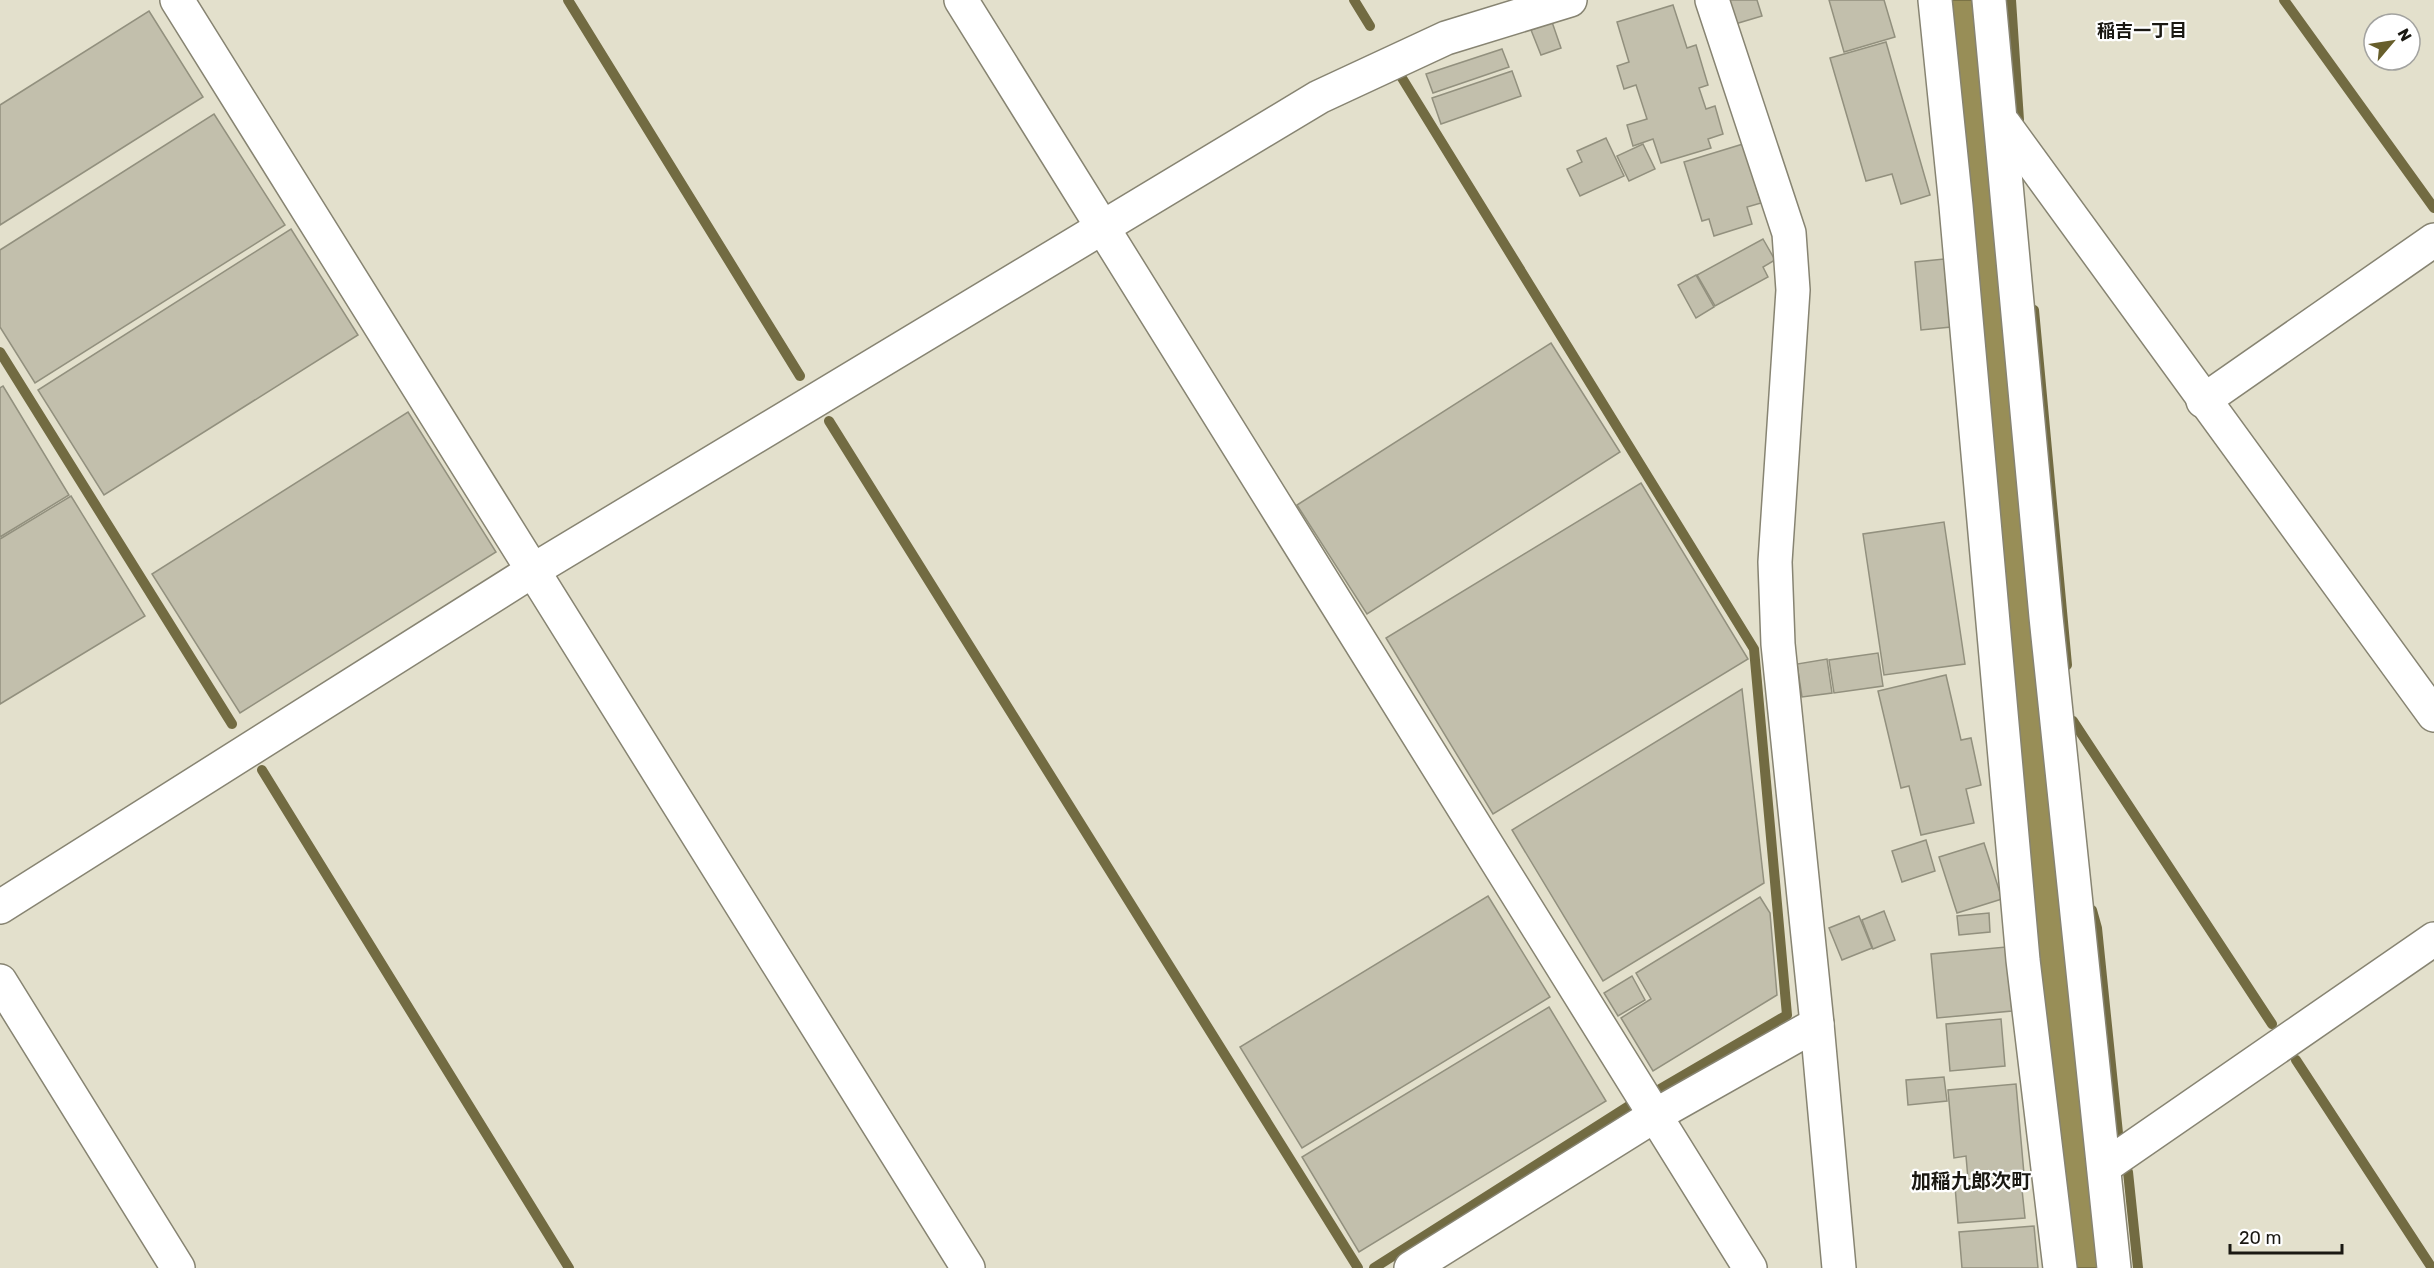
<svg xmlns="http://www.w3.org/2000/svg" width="2434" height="1268" font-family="Rubik,'Noto Sans JP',sans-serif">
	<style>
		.water { fill: #988e57; stroke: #726b42; stroke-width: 1.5 }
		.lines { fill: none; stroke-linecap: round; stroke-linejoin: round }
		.stream { stroke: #726b42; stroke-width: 10 }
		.building { fill: #c2bfac; stroke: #92907e; stroke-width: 1.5 }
		.minor-casing { stroke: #878472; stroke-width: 36 }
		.minor { stroke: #fff; stroke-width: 33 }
		.labels { text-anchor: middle; stroke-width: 4.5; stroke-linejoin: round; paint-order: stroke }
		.neighbourhood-label { font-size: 18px; font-weight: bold; fill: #1a1812; stroke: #fff }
		.quarter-label { font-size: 20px; font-weight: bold; fill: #1a1812; stroke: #fff }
	</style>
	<rect width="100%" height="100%" fill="#e3e0cc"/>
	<polygon class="water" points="1952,0 1972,0 2063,932 2099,1268 2074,1268 2034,943"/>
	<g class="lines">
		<g class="stream">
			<polyline points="568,0 800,376"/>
			<polyline points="1354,0 1370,26"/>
			<polyline points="2011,0 2019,120"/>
			<polyline points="2284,0 2434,208"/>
			<polyline points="1402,78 1754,649 1787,1015 1660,1089"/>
			<polyline points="2034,310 2067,665"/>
			<polyline points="0,352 232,724"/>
			<polyline points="829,421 1358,1268"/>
			<polyline points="2073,721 2272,1024"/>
			<polyline points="262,770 569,1268"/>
			<polyline points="2092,910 2097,928 2119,1143"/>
			<polyline points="2296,1060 2432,1268"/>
			<polyline points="2128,1172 2138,1268"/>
			<polyline points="1374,1268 1632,1104"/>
		</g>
	</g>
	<g class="building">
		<polygon points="1728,0 1757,0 1762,16 1735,24"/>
		<polygon points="1829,0 1884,0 1895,37 1844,52"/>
		<polygon points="1673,5 1687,48 1696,45 1708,85 1699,88 1706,109 1715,106 1723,134 1708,139 1711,148 1661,163 1653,139 1633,146 1627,125 1647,119 1636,85 1624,89 1617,66 1629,62 1617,22"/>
		<polygon points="149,11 203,97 0,225 0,105"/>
		<polygon points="1552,22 1561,48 1541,55 1531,30"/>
		<polygon points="1886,42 1930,195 1901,204 1892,174 1866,181 1830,58"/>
		<polygon points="1502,49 1509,67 1433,93 1426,74"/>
		<polygon points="1512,71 1521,96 1441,124 1432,98"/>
		<polygon points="214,114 285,225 35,383 0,327 0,250"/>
		<polygon points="1606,138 1624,176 1580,196 1567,169 1582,162 1577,151"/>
		<polygon points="1643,144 1655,169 1629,181 1617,156"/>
		<polygon points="1743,144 1761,203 1747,207 1752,224 1714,236 1709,219 1702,221 1684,162"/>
		<polygon points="291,229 358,335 104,495 38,390"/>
		<polygon points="1763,239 1775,260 1763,267 1768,277 1715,306 1697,275"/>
		<polygon points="1944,259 1951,327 1921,330 1915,262"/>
		<polygon points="1696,275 1714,307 1696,318 1678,285"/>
		<polygon points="1551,343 1620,452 1367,614 1297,505"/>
		<polygon points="3,386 69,495 0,537 0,388"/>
		<polygon points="408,412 496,552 240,713 152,574"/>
		<polygon points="1641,483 1748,659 1493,814 1386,638"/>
		<polygon points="71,496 145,616 0,704 0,539"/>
		<polygon points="1944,522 1965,664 1884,675 1863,534"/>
		<polygon points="1878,653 1883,686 1834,693 1829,660"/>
		<polygon points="1827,659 1832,693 1802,697 1797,664"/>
		<polygon points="1946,675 1961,740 1971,738 1981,785 1966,789 1974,823 1921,835 1909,786 1901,788 1878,691"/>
		<polygon points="1742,689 1764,883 1603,981 1512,830"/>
		<polygon points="1926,840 1935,871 1902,882 1892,851"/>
		<polygon points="1984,843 2002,899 1957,913 1939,857"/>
		<polygon points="1488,896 1550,997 1302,1148 1240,1047"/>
		<polygon points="1760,897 1770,913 1777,995 1653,1071 1621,1018 1651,999 1636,973"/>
		<polygon points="1884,911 1895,940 1873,949 1862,920"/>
		<polygon points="1989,913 1990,932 1959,935 1957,916"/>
		<polygon points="1859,916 1872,948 1842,960 1829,928"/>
		<polygon points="2006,947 2012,1011 1937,1018 1931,954"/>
		<polygon points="1632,976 1645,1000 1618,1016 1604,993"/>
		<polygon points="1549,1007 1606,1101 1359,1252 1302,1157"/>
		<polygon points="2001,1019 2005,1066 1950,1071 1946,1024"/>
		<polygon points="1944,1077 1947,1101 1908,1105 1906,1080"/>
		<polygon points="2016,1084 2024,1174 1968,1179 1966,1156 1954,1158 1948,1090"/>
		<polygon points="2021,1180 2025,1218 1958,1223 1955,1186"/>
		<polygon points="2034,1226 2038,1268 1962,1268 1959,1232"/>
	</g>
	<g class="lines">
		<defs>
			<g id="minor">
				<polyline points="177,0 968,1268"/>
				<polyline points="961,0 1750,1268"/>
				<polyline points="1935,0 1956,206 2023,960 2060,1268"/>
				<polyline points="1989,0 2046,617 2114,1268"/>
				<polyline points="2004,124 2434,715"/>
				<polyline points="2203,401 2434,240"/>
				<polyline points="0,907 532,571 1319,97 1446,38 1570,0"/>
				<polyline points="0,981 178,1268"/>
				<polyline points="1817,1024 1839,1268"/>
				<polyline points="2104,1167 2434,939"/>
				<polyline points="1411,1268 1654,1116 1817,1024 1778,644 1775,562 1793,290 1789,233 1712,0"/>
			</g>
		</defs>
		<use href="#minor" class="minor-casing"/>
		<use href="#minor" class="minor"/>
	</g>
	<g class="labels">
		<g class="neighbourhood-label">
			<text x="2142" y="37">稲吉一丁目</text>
		</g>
		<g class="quarter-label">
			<text x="1971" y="1188">加稲九郎次町</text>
		</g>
	</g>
	<g transform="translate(2392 42) rotate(61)"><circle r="28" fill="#ffffff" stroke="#a3a3a0" stroke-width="1.5"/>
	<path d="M0-4.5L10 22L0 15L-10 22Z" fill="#675e2b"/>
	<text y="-9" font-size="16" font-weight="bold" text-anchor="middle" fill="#1a1812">N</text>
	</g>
	<path d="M2230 1244v9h112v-9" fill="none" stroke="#1a1812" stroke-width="3"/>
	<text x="2239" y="1244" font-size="18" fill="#1a1812" stroke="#ffffff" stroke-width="4.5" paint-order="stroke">20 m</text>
</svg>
